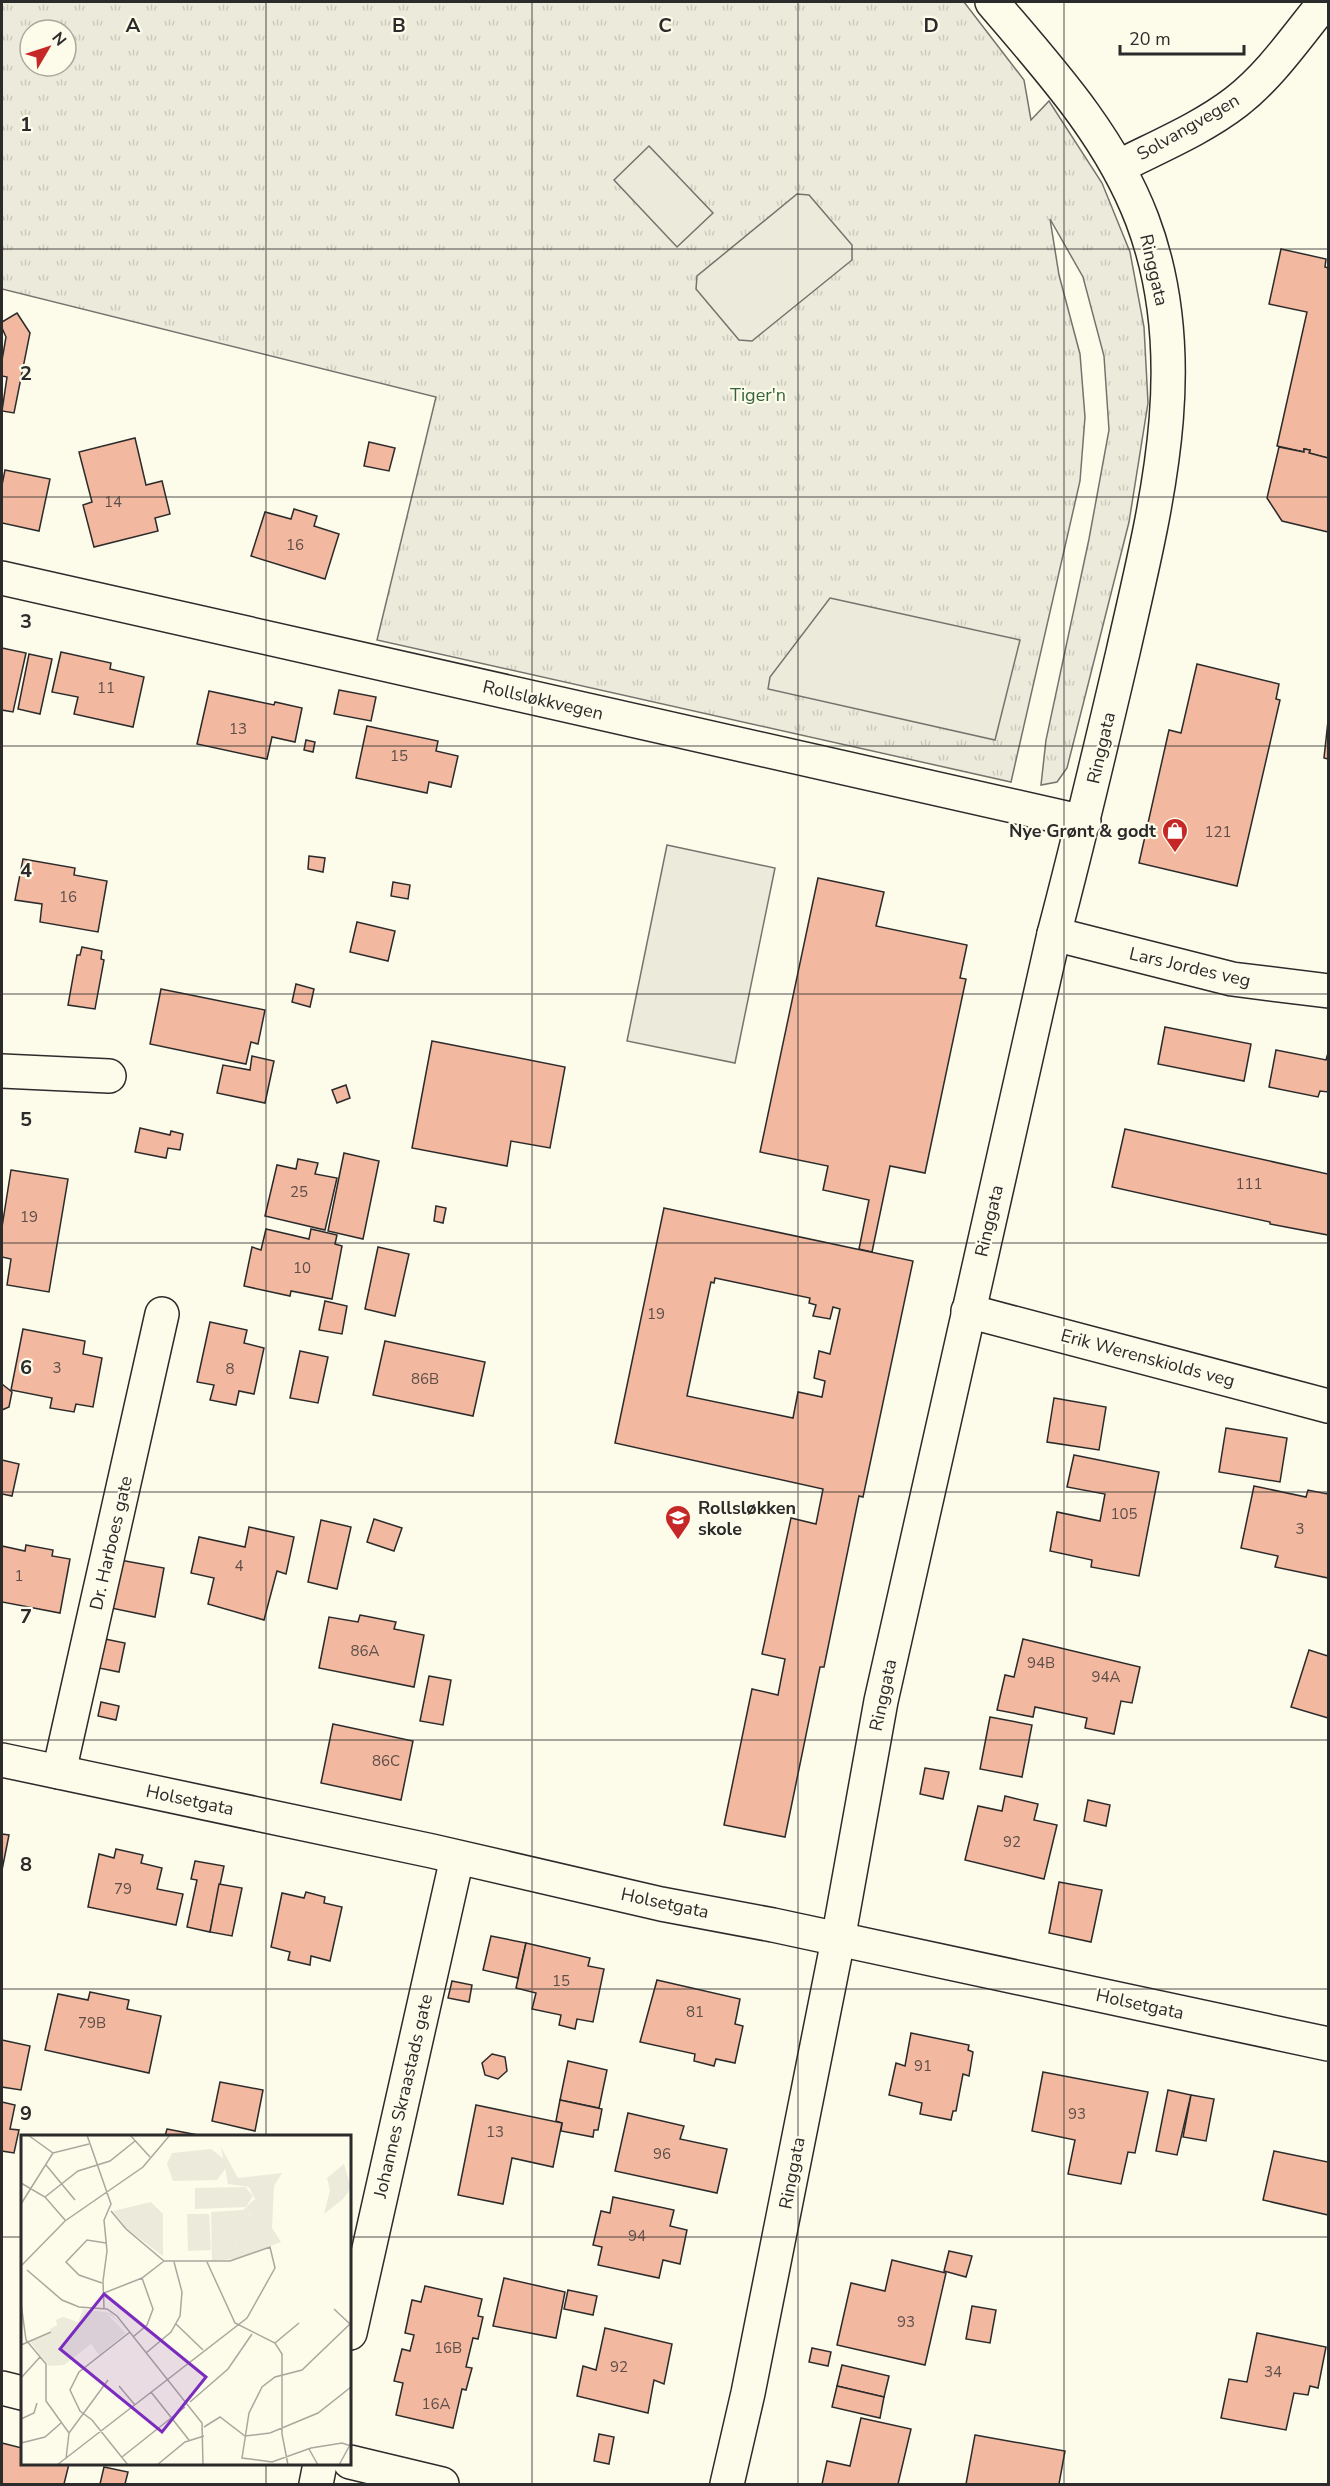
<svg xmlns="http://www.w3.org/2000/svg" width="1330" height="2486" font-family="'Nunito Sans',sans-serif">
	<style>
		.grass { fill: url(#grass-tufts); stroke: #74746e; stroke-width: 1.5; fill-rule: evenodd }
		.pitch { fill: #ecebdb; stroke: #74746e; stroke-width: 1.5 }
		.parking { fill: #eceadb; stroke: #74746e; stroke-width: 1.5 }
		.building { fill: #f2b8a0; stroke: #2b2b2b; stroke-width: 1.5; fill-rule: evenodd }
		.lines { fill: none; stroke-linecap: round; stroke-linejoin: round }
		.minor-casing { stroke: #2b2b2b; stroke-width: 36 }
		.secondary-casing { stroke: #2b2b2b; stroke-width: 36 }
		.primary-casing { stroke: #2b2b2b; stroke-width: 36 }
		.minor { stroke: #fdfbea; stroke-width: 33 }
		.secondary { stroke: #fdfbea; stroke-width: 33 }
		.primary { stroke: #fdfbea; stroke-width: 33 }
		.grid { fill: none; stroke: #2b2b2b; stroke-width: 1.5; stroke-opacity: 0.55 }
		.labels { text-anchor: middle; stroke-width: 4.5; stroke-linejoin: round; paint-order: stroke }
		.number-label { font-size: 15px; fill: #5d4e48 }
		.street-label { font-size: 18px; fill: #2b2b2b; stroke: #fdfbea }
		.park-label { font-size: 18px; fill: #34623c; stroke: #fdfbea }
		.poi-label { font-size: 18px; font-weight: bold; fill: #2b2b2b; stroke: #fdfbea; text-anchor: end }
		.inset-road { fill: none; stroke: #a9a89e; stroke-width: 1.5 }
		.view { fill: #7b2cbf; fill-opacity: 0.15; stroke: #7b2cbf; stroke-width: 3 }
		.inset-edge { fill: none; stroke: #2b2b2b; stroke-width: 3 }
		.grid-label { font-size: 20px; text-anchor: middle; font-weight: bold; fill: #2b2b2b; stroke: #fdfbea; stroke-width: 4.5; stroke-linejoin: round; paint-order: stroke }
	</style>
	<defs>
		<pattern id="grass-tufts" width="24" height="20" patternUnits="userSpaceOnUse" patternTransform="scale(1.5)"><rect width="24" height="20" fill="#ecebdb"/><path d="M3 7l-1-3M5 7V3M7 7l1-3M15 17l-1-3M17 17v-4M19 17l1-3" fill="none" stroke="#cbcabc"/></pattern>
	</defs>
	<rect width="100%" height="100%" fill="#fdfbea"/>
	<path class="grass" d="M2,2H964L1024,80L1031,120L1049,101L1102,183L1130,252L1144,327L1148,403L1129,522L1067,768L1057,782L1041,785L1046,740L1089,539L1109,430L1104,356L1083,277L1050,219L1059,275L1080,354L1085,417L1080,481L1011,782L377,640L436,397L2,289ZM30,30H66V66H30Z"/>
	<g class="pitch">
		<polygon points="649,146 713,213 677,247 614,180"/>
		<polygon points="797,194 809,195 852,245 852,260 752,341 739,340 696,289 697,276"/>
		<polygon points="667,845 775,868 735,1063 627,1041"/>
	</g>
	<polygon class="parking" points="830,598 1020,640 995,740 768,689 770,677"/>
	<g class="building">
		<polygon points="1281,249 1326,259 1325,267 1328,268 1328,458 1309,453 1310,450 1304,449 1304,452 1277,446 1307,312 1269,304"/>
		<polygon points="17,313 30,333 14,413 2,411 7,377 2,376 2,360 6,337 2,328 2,322"/>
		<polygon points="135,438 146,485 162,481 170,514 155,518 158,531 94,547 83,505 92,502 79,452"/>
		<polygon points="369,442 395,448 389,471 364,466"/>
		<polygon points="1279,447 1304,452 1304,449 1310,450 1309,453 1328,458 1328,532 1282,521 1267,498"/>
		<polygon points="5,470 50,479 39,531 2,523 2,485"/>
		<polygon points="294,509 317,516 314,526 339,534 325,579 251,556 265,512 291,519"/>
		<polygon points="2,648 26,653 13,712 2,710"/>
		<polygon points="61,652 111,663 110,669 144,677 133,727 74,714 78,697 52,692"/>
		<polygon points="29,654 52,659 40,714 18,709"/>
		<polygon points="1197,664 1279,684 1276,699 1280,700 1237,886 1139,863 1169,730 1181,733"/>
		<polygon points="339,690 376,697 371,721 334,714"/>
		<polygon points="209,691 274,705 275,702 302,708 295,742 272,737 267,759 197,744"/>
		<polygon points="1328,721 1328,759 1324,758"/>
		<polygon points="367,726 438,741 436,751 458,756 451,787 429,782 427,793 356,778"/>
		<polygon points="306,740 315,742 313,752 304,750"/>
		<polygon points="309,856 325,858 323,872 308,869"/>
		<polygon points="23,859 75,868 74,875 107,881 98,932 40,922 42,904 15,900"/>
		<polygon points="818,878 884,892 876,926 967,945 960,978 966,979 925,1173 890,1166 872,1252 859,1249 869,1200 823,1190 828,1166 760,1152"/>
		<polygon points="393,882 410,885 408,899 391,896"/>
		<polygon points="357,922 395,931 388,961 350,952"/>
		<polygon points="82,947 102,951 101,959 104,960 95,1009 68,1005 77,955 80,955"/>
		<polygon points="296,984 314,989 310,1007 292,1002"/>
		<polygon points="161,989 265,1010 258,1044 251,1042 246,1064 150,1044"/>
		<polygon points="1165,1027 1251,1044 1244,1081 1158,1064"/>
		<polygon points="432,1041 565,1067 550,1148 511,1141 507,1166 412,1148"/>
		<polygon points="1276,1050 1326,1060 1328,1053 1328,1092 1320,1091 1318,1097 1269,1087"/>
		<polygon points="252,1056 274,1061 265,1103 217,1093 223,1065 250,1070"/>
		<polygon points="346,1085 350,1098 337,1103 332,1090"/>
		<polygon points="140,1128 170,1135 171,1131 183,1134 180,1150 168,1148 166,1158 135,1152"/>
		<polygon points="1125,1129 1328,1174 1328,1235 1270,1224 1270,1222 1112,1187"/>
		<polygon points="344,1153 379,1161 363,1239 328,1231"/>
		<polygon points="298,1159 318,1163 315,1174 337,1178 325,1230 265,1216 277,1165 296,1169"/>
		<polygon points="11,1170 68,1179 49,1292 7,1285 11,1259 2,1257 2,1227"/>
		<polygon points="436,1206 446,1208 443,1223 434,1221"/>
		<path d="M664,1208L913,1261L863,1497L859,1496L824,1667H820L785,1837L724,1825L752,1689L778,1695L785,1659L762,1654L791,1518L816,1524L823,1489L615,1443ZM715,1278L810,1298L809,1303L816,1305L813,1316L830,1319L833,1307L840,1309L830,1354L819,1351L814,1378L825,1381L822,1397L798,1392L793,1418L687,1396L711,1282L714,1283Z"/>
		<polygon points="266,1229 309,1239 311,1229 337,1235 335,1244 342,1246 332,1299 291,1291 290,1296 244,1286 252,1247 261,1250"/>
		<polygon points="378,1247 409,1254 395,1316 365,1309"/>
		<polygon points="325,1301 347,1306 342,1334 319,1330"/>
		<polygon points="210,1322 247,1330 244,1343 264,1348 254,1394 239,1391 236,1405 210,1400 214,1385 197,1382"/>
		<polygon points="23,1329 85,1341 83,1354 102,1358 93,1407 76,1404 74,1412 50,1408 52,1398 11,1390"/>
		<polygon points="385,1341 485,1362 473,1416 373,1395"/>
		<polygon points="300,1351 328,1357 318,1403 290,1398"/>
		<polygon points="2,1384 12,1392 9,1407 2,1410"/>
		<polygon points="1054,1398 1106,1407 1099,1450 1047,1442"/>
		<polygon points="1226,1428 1287,1438 1280,1482 1219,1472"/>
		<polygon points="1074,1455 1159,1472 1139,1576 1091,1567 1092,1560 1050,1551 1057,1512 1100,1521 1105,1494 1067,1487"/>
		<polygon points="2,1460 19,1464 12,1496 2,1494"/>
		<polygon points="1254,1486 1306,1497 1308,1490 1328,1494 1328,1578 1275,1567 1278,1556 1241,1548"/>
		<polygon points="374,1519 402,1528 394,1551 367,1542"/>
		<polygon points="321,1520 351,1527 337,1589 308,1582"/>
		<polygon points="249,1527 294,1537 286,1574 277,1571 264,1620 208,1604 214,1578 191,1573 199,1537 245,1547"/>
		<polygon points="26,1545 53,1550 52,1556 70,1559 60,1613 2,1602 2,1546 25,1551"/>
		<polygon points="120,1560 164,1568 155,1617 111,1608"/>
		<polygon points="360,1615 396,1622 394,1629 424,1635 414,1687 319,1668 329,1617 358,1622"/>
		<polygon points="105,1639 125,1643 119,1672 99,1668"/>
		<polygon points="1023,1639 1140,1667 1132,1703 1121,1701 1114,1734 1085,1728 1087,1718 1035,1707 1033,1717 997,1710 1005,1675 1014,1677"/>
		<polygon points="1309,1650 1328,1656 1328,1718 1291,1707"/>
		<polygon points="429,1676 451,1680 443,1725 420,1721"/>
		<polygon points="101,1702 119,1706 116,1720 98,1716"/>
		<polygon points="990,1717 1032,1725 1022,1777 980,1769"/>
		<polygon points="333,1724 413,1741 401,1800 321,1783"/>
		<polygon points="925,1768 949,1772 943,1799 920,1794"/>
		<polygon points="1005,1796 1038,1804 1034,1820 1057,1825 1044,1879 965,1860 978,1806 1002,1811"/>
		<polygon points="1088,1800 1110,1805 1106,1826 1084,1821"/>
		<polygon points="2,1834 9,1835 2,1870"/>
		<polygon points="116,1849 143,1855 141,1863 162,1868 157,1889 183,1894 176,1925 88,1907 99,1854 114,1858"/>
		<polygon points="195,1861 224,1866 210,1932 187,1927 197,1880 191,1879"/>
		<polygon points="1059,1882 1102,1890 1091,1942 1049,1933"/>
		<polygon points="219,1884 242,1888 232,1936 210,1932"/>
		<polygon points="306,1892 325,1897 324,1903 342,1907 330,1961 311,1956 310,1965 288,1960 290,1952 271,1947 282,1893 304,1898"/>
		<polygon points="491,1936 526,1943 518,1978 483,1970"/>
		<polygon points="526,1943 590,1958 588,1966 604,1969 593,2022 577,2019 575,2029 559,2025 561,2015 532,2009 536,1993 516,1988"/>
		<polygon points="657,1980 740,1999 735,2024 743,2026 735,2063 716,2059 714,2066 694,2061 695,2054 640,2042"/>
		<polygon points="452,1981 472,1985 469,2002 448,1998"/>
		<polygon points="90,1992 129,2000 127,2009 161,2016 149,2073 45,2050 58,1994 88,2000"/>
		<polygon points="911,2033 969,2045 968,2050 973,2052 969,2076 963,2074 956,2111 953,2111 951,2120 920,2114 922,2103 889,2095 896,2063 905,2066"/>
		<polygon points="2,2040 30,2046 21,2090 2,2087"/>
		<polygon points="492,2054 505,2057 507,2071 498,2079 485,2075 482,2063"/>
		<polygon points="568,2061 607,2070 599,2108 560,2100"/>
		<polygon points="1043,2072 1148,2092 1135,2153 1128,2152 1121,2184 1068,2174 1075,2140 1032,2131"/>
		<polygon points="220,2082 263,2090 255,2131 212,2121"/>
		<polygon points="1168,2090 1191,2095 1177,2155 1156,2151"/>
		<polygon points="1191,2095 1214,2099 1206,2141 1183,2137"/>
		<polygon points="560,2100 602,2109 598,2130 594,2130 593,2137 561,2131 562,2123 556,2121"/>
		<polygon points="2,2102 15,2105 10,2129 19,2130 14,2153 2,2151"/>
		<polygon points="476,2105 562,2123 553,2167 512,2158 503,2204 458,2195"/>
		<polygon points="628,2113 684,2126 680,2139 727,2149 717,2193 615,2171"/>
		<polygon points="167,2129 203,2136 165,2136"/>
		<polygon points="1274,2151 1328,2162 1328,2215 1263,2200"/>
		<polygon points="613,2197 674,2210 670,2226 687,2230 680,2264 663,2260 659,2278 598,2265 602,2247 593,2245 601,2211 610,2213"/>
		<polygon points="949,2251 972,2256 966,2277 944,2271"/>
		<polygon points="892,2260 946,2273 925,2365 837,2345 851,2283 885,2291"/>
		<polygon points="504,2278 565,2292 556,2338 493,2326"/>
		<polygon points="425,2286 482,2299 478,2316 483,2317 478,2339 473,2338 466,2367 472,2368 466,2390 462,2389 453,2428 396,2415 403,2383 394,2381 402,2349 410,2351 414,2335 405,2333 412,2300 421,2302"/>
		<polygon points="568,2290 597,2296 593,2315 564,2309"/>
		<polygon points="972,2306 996,2310 990,2343 966,2339"/>
		<polygon points="605,2328 672,2344 664,2384 654,2380 648,2413 577,2396 583,2366 596,2370"/>
		<polygon points="1257,2333 1326,2347 1318,2388 1310,2386 1308,2395 1294,2393 1286,2430 1221,2418 1229,2379 1247,2382"/>
		<polygon points="812,2348 831,2352 828,2366 809,2362"/>
		<polygon points="842,2365 889,2376 884,2397 837,2386"/>
		<polygon points="837,2386 884,2397 880,2418 832,2407"/>
		<polygon points="861,2418 911,2429 898,2484 822,2484 827,2461 850,2466"/>
		<polygon points="599,2434 614,2437 609,2464 594,2461"/>
		<polygon points="975,2435 1065,2451 1059,2484 966,2484"/>
		<polygon points="2,2443 22,2448 22,2464 69,2464 64,2484 2,2484"/>
		<polygon points="104,2467 128,2472 125,2484 100,2484"/>
	</g>
	<g class="lines">
		<defs>
			<g id="minor">
				<polyline points="2,578 1084,822"/>
				<polyline points="1054,934 1232,979 1328,991"/>
				<polyline points="2,1071 109,1076"/>
				<polyline points="968,1311 1328,1406"/>
				<polyline points="2,1760 432,1851 661,1904 773,1925 1328,2044"/>
				<polyline points="59,1772 162,1314"/>
				<polyline points="350,2333 457,1858"/>
				<polyline points="2,2388 22,2393"/>
				<polyline points="350,2462 442,2484"/>
				<polyline points="316,2484 320,2464"/>
			</g>
			<path id="secondary" d="M1118,167C1157,147 1201,129 1236,102C1271,75 1297,36 1325,2"/>
			<path id="primary" d="M727,2484L748,2393L838,1940L881,1701L1054,934C1079,840 1101,746 1123,652C1155,510 1196,361 1142,219C1110,135 1049,69 992,2"/>
		</defs>
		<use href="#minor" class="minor-casing"/>
		<use href="#secondary" class="secondary-casing"/>
		<use href="#primary" class="primary-casing"/>
		<use href="#minor" class="minor"/>
		<use href="#secondary" class="secondary"/>
		<use href="#primary" class="primary"/>
	</g>
	<path class="grid" d="M266,2V2136M532,2V2484M798,2V2484M1064,2V2484M2,249H1328M2,497H1328M2,746H1328M2,994H1328M2,1243H1328M2,1492H1328M2,1740H1328M2,1989H1328M2,2237H22M350,2237H1328M266,2464V2484"/>
	<defs>
		<symbol id="shop-pin" viewBox="-11 -11 22 30"><path d="M0 17L-7.5 6A9.5 9.5 0 1 1 7.5 6Z" fill="#c62828" stroke="#fdfbea"/><path d="M-5-2.5h2.3a2.7 3.5 0 0 1 5.4 0H5L5.5 6h-11ZM-1.5-2.5h3a1.5 2.3 0 0 0-3 0Z" fill="#fff"/></symbol>
		<symbol id="school-pin" viewBox="-11 -11 22 30"><path d="M0 17L-7.5 6A9.5 9.5 0 1 1 7.5 6Z" fill="#c62828" stroke="#fdfbea"/><path d="M0-5L7-2L0 1L-7-2ZM-4 1L0 2.5L4 1V4Q0 6-4 4Z" fill="#fff"/></symbol>
	</defs>
	<g fill-rule="evenodd">
		<use href="#shop-pin" x="1160" y="816" width="30" height="40"/>
		<use href="#school-pin" x="663" y="1503" width="30" height="40"/>
	</g>
	<g class="labels">
		<g class="number-label">
			<text x="113" y="507">14</text>
			<text x="295" y="550">16</text>
			<text x="106" y="693">11</text>
			<text x="238" y="734">13</text>
			<text x="399" y="761">15</text>
			<text x="1218" y="837">121</text>
			<text x="68" y="902">16</text>
			<text x="1249" y="1189">111</text>
			<text x="299" y="1197">25</text>
			<text x="29" y="1222">19</text>
			<text x="302" y="1273">10</text>
			<text x="656" y="1319">19</text>
			<text x="57" y="1373">3</text>
			<text x="230" y="1374">8</text>
			<text x="425" y="1384">86B</text>
			<text x="1124" y="1519">105</text>
			<text x="1300" y="1534">3</text>
			<text x="239" y="1571">4</text>
			<text x="19" y="1581">1</text>
			<text x="365" y="1656">86A</text>
			<text x="1041" y="1668">94B</text>
			<text x="1106" y="1682">94A</text>
			<text x="386" y="1766">86C</text>
			<text x="1012" y="1847">92</text>
			<text x="123" y="1894">79</text>
			<text x="561" y="1986">15</text>
			<text x="695" y="2017">81</text>
			<text x="92" y="2028">79B</text>
			<text x="923" y="2071">91</text>
			<text x="1077" y="2119">93</text>
			<text x="495" y="2137">13</text>
			<text x="662" y="2159">96</text>
			<text x="637" y="2241">94</text>
			<text x="906" y="2327">93</text>
			<text x="448" y="2353">16B</text>
			<text x="619" y="2372">92</text>
			<text x="1273" y="2377">34</text>
			<text x="436" y="2409">16A</text>
		</g>
		<g class="street-label">
			<text transform="translate(1188 127) rotate(-30)" y="6">Solvangvegen</text>
			<text transform="translate(1154 270) rotate(77)" y="6">Ringgata</text>
			<text transform="translate(543 700) rotate(13)" y="6">Rollsløkkvegen</text>
			<text transform="translate(1101 748) rotate(-77)" y="6">Ringgata</text>
			<text transform="translate(1190 967) rotate(13)" y="6">Lars Jordes veg</text>
			<text transform="translate(989 1221) rotate(-77)" y="6">Ringgata</text>
			<text transform="translate(1148 1358) rotate(15)" y="6">Erik Werenskiolds veg</text>
			<text transform="translate(111 1543) rotate(-77)" y="6">Dr. Harboes gate</text>
			<text transform="translate(883 1695) rotate(-78)" y="6">Ringgata</text>
			<text transform="translate(190 1800) rotate(12)" y="6">Holsetgata</text>
			<text transform="translate(665 1903) rotate(12)" y="6">Holsetgata</text>
			<text transform="translate(1140 2004) rotate(12)" y="6">Holsetgata</text>
			<text transform="translate(403 2096) rotate(-77)" y="6">Johannes Skraastads gate</text>
			<text transform="translate(792 2173) rotate(-79)" y="6">Ringgata</text>
		</g>
		<g class="park-label">
			<text x="758" y="401">Tiger'n</text>
		</g>
		<g class="poi-label">
			<text x="1156" y="837">Nye Grønt &amp; godt</text>
			<text x="698" y="1514" text-anchor="start">Rollsløkken<tspan x="698" dy="21">skole</tspan></text>
		</g>
	</g>
	<g transform="translate(21 2135)">
		<rect width="330" height="330" fill="#fdfbea"/>
		<path d="M200,12L217,43L261,38L253,51L251,93L260,107L213,124L191,126L190,77L222,75L234,64L228,52L207,49ZM229,78L232,93L215,108L216,112H222L192,125ZM62,174L90,178L106,196L93,183L85,178L105,198L78,220L70,209L43,230L28,231L9,207L30,198L29,194L36,190L35,185L42,182L57,187Z" fill="#ecebdb" fill-rule="evenodd"/>
		<path d="M323,29L330,53L322,64L279,98L303,79L309,55L306,43ZM130,67L142,79V121L107,95L92,76ZM225,75L235,88L227,100L215,108L216,112H223L224,120L192,125L191,88L205,77Z" fill="#ecebdb"/>
		<path d="M190,14L204,25V34L196,45L152,46L146,29L151,18ZM224,52L232,61L225,72L174,74V53ZM166,79H188L190,115L167,116Z" fill="#ecebdb"/>
		<path class="inset-road" d="M7,0L32,18L68,9M66,0L90,69L83,85L86,116L82,146L83,173M109,0L129,22M25,30L54,65M0,48L24,62L44,85M24,62L57,36L89,26L114,6M0,69L32,18M186,127L214,188L254,208L261,219V299L267,330M0,131L44,86L122,32L149,0M6,135L41,165L58,172L86,174L96,181L181,288L182,330M81,148L58,140L45,127L66,105L85,108M83,158L121,143L143,126M0,168L5,205M313,174L329,189M330,188L281,235L254,242L241,252L228,278L221,323L251,327L290,313L321,308L330,311M155,189L182,215M112,202L126,190L132,174L121,143M5,205L25,229V266L48,298M254,208L278,188M0,210L30,197M125,218L150,197L159,181L161,157L153,127M0,243L19,222M98,251L114,270M130,257L168,305M169,267L207,234L231,199M0,284L13,278L16,268M183,292L199,282L224,301L249,298L297,278L330,252M0,308L24,302L40,288M288,314L297,330M101,322L164,272M45,324L48,298L87,245M36,330L226,183L254,133L249,112L209,126H143L105,94L90,76M107,330L71,285L59,276L49,255L58,237L109,197M136,330L164,307L183,301M318,330L330,308"/>
		<path class="view" d="M83,159L185,242L141,297L39,214Z"/>
		<rect width="330" height="330" class="inset-edge"/>
	</g>
	<g class="grid-label">
		<text x="133" y="32">A</text>
		<text x="399" y="32">B</text>
		<text x="665" y="32">C</text>
		<text x="931" y="32">D</text>
		<text x="26" y="131">1</text>
		<text x="26" y="380">2</text>
		<text x="26" y="628">3</text>
		<text x="26" y="877">4</text>
		<text x="26" y="1126">5</text>
		<text x="26" y="1374">6</text>
		<text x="26" y="1623">7</text>
		<text x="26" y="1871">8</text>
		<text x="26" y="2120">9</text>
	</g>
	<rect width="1330" height="2486" fill="none" stroke="#2b2b2b" stroke-width="6"/>
	<g transform="translate(48 48) rotate(51)"><circle r="28" fill="#fdfbea" stroke="#a9a89e" stroke-width="1.5"/>
	<path d="M0-4.5L10 22L0 15L-10 22Z" fill="#c62828"/>
	<text y="-9" font-size="16" font-weight="bold" text-anchor="middle" fill="#2b2b2b">N</text>
	</g>
	<path d="M1120 45v9h124v-9" fill="none" stroke="#2b2b2b" stroke-width="3"/>
	<text x="1129" y="45" font-size="18" fill="#2b2b2b" stroke="#fdfbea" stroke-width="4.5" paint-order="stroke">20 m</text>
</svg>
